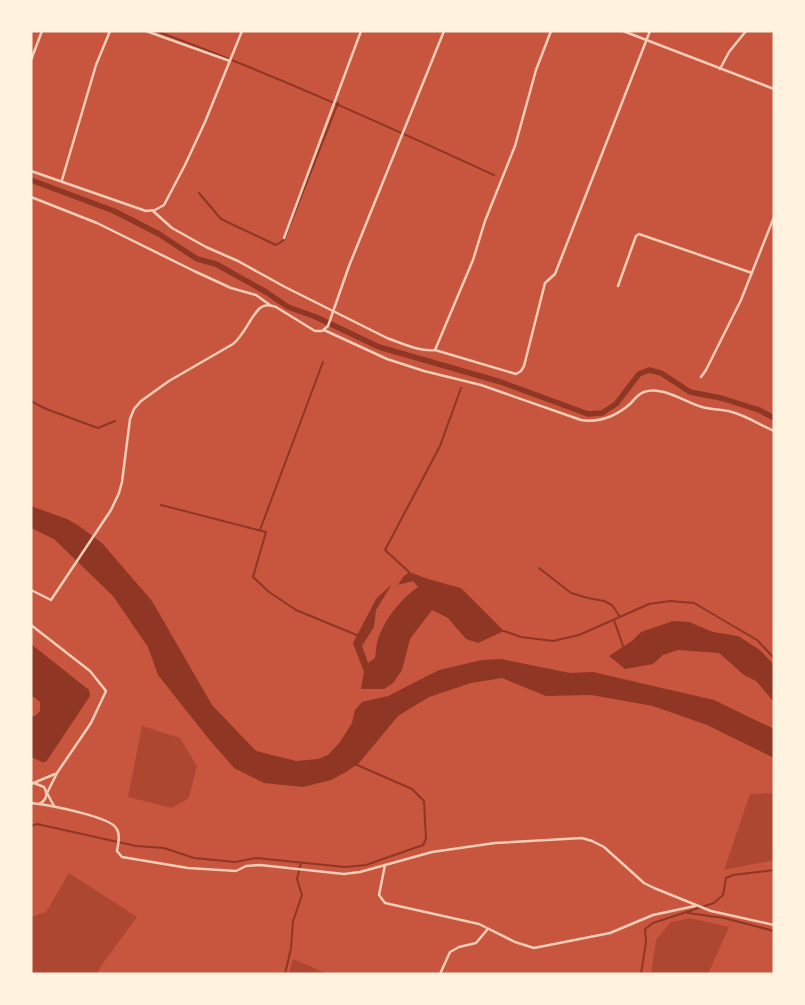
<svg xmlns="http://www.w3.org/2000/svg" width="805" height="1005" font-family="Inter,sans-serif">
	<style>
		.green { fill: #ae4732 }
		.water { fill: #8f3625 }
		.lines { fill: none; stroke-linecap: round; stroke-linejoin: round }
		.stream { stroke: #8f3625; stroke-width: 2 }
		.canal { stroke: #8f3625; stroke-width: 5.5 }
		.minor { stroke: #f1ccb7; stroke-width: 2.5 }
	</style>
	<rect width="100%" height="100%" fill="#c8553d"/>
	<g class="green">
		<polygon points="142,726 180,738 197,766 189,798 172,808 128,797"/>
		<polygon points="774,793 774,860 724,870 750,794"/>
		<polygon points="69,873 137,917 101,966 97,974 31,974 31,917 46,912"/>
		<polygon points="690,918 729,927 708,974 651,974 656,940 671,922"/>
		<polygon points="293,959 328,974 289,974"/>
	</g>
	<g class="water">
		<polygon points="31,506 67,519 79,526 102,543 152,601 212,705 256,751 296,761 318,759 328,755 340,742 352,723 355,710 362,702 388,696 439,670 482,660 501,659 570,673 593,672 714,700 774,729 774,758 707,725 653,706 591,695 546,696 502,678 471,683 429,697 398,716 359,763 346,772 331,780 303,787 264,783 234,768 208,738 158,675 148,647 113,596 54,539 31,528"/>
		<path d="M409,572L428,579L461,588L504,631L478,643L466,639L448,618L432,610L410,639L402,670L393,683L384,689H361L364,672L353,643L376,599L392,584L376,610L374,627L362,646L368,663L375,658C376,652 376,645 378,639C385,618 401,599 418,587L413,581L398,585L403,577Z"/>
		<polygon points="673,621 689,622 713,632 738,636 760,650 774,665 774,702 756,681 744,675 719,653 678,650 663,655 653,664 625,669 609,656 632,641 641,632"/>
		<polygon points="31,644 89,690 90,696 46,762 42,762 31,757 31,716 35,716 40,711 40,702 34,697 31,697"/>
	</g>
	<g class="lines">
		<g class="stream">
			<path d="M156,31C271,73 382,124 494,175"/>
			<polyline points="199,193 221,219 276,245 284,240 338,103"/>
			<polyline points="31,401 46,409 98,428 115,421"/>
			<polyline points="161,505 266,532 253,577 269,592 296,610 359,636"/>
			<polyline points="260,530 323,362"/>
			<polyline points="539,568 571,593 588,598 604,601 612,605 620,617"/>
			<polyline points="409,572 385,550 440,446 461,388"/>
			<polyline points="614,620 623,646"/>
			<polyline points="504,631 521,637 553,641 579,635 649,604 670,601 694,603 757,640 774,658"/>
			<polyline points="31,826 37,824 136,846 164,848 194,858 235,862 256,858 345,867 366,865 423,845 426,839 424,801 412,789 355,764"/>
			<polyline points="688,913 724,918 774,931"/>
			<polyline points="285,974 291,948 293,921 302,895 297,879 301,863"/>
			<polyline points="641,974 646,942 645,929 653,923 714,903 723,895 726,878 733,875 774,870"/>
		</g>
		<polyline class="canal" points="31,180 114,211 159,234 197,259 216,264 266,292 288,307 316,317 379,347 501,382 588,414 602,413 616,404 639,374 649,370 661,373 690,392 721,398 759,410 774,418"/>
		<g class="minor">
			<polyline points="146,31 230,61"/>
			<polyline points="623,31 774,89"/>
			<polyline points="31,60 42,31"/>
			<polyline points="720,69 729,52 746,31"/>
			<polyline points="31,171 146,211 155,210 164,205 185,165 205,122 242,31"/>
			<polyline points="62,180 96,65 110,31"/>
			<polyline points="31,197 97,223 194,271 231,288 256,295 270,305"/>
			<path d="M153,211L172,228L206,247L238,261L285,287L387,338C401,343 420,352 435,350L516,374L521,371L524,366L545,283L555,274L650,31"/>
			<polyline points="284,238 361,31"/>
			<polyline points="618,286 636,236 639,234 752,273"/>
			<path d="M324,330L387,359L424,371L481,385L581,420C600,423 615,417 630,404C634,400 638,394 644,392C662,385 686,403 702,407C712,410 722,409 732,412C747,416 760,425 774,431"/>
			<polyline points="435,350 473,260 485,221 515,146 536,70 551,31"/>
			<polyline points="701,377 706,370 741,300 774,217"/>
			<path d="M31,590L51,600L111,510L119,493L122,482L130,419L134,409L141,401L169,381L233,344C245,334 250,317 260,308C265,304 271,305 276,307L315,331H322L328,326L349,266L444,31"/>
			<polyline points="31,625 90,671 106,691 91,723 57,773 47,793 54,806"/>
			<polyline points="31,784 55,774"/>
			<path d="M31,803L39,804C47,800 48,794 44,787L34,783"/>
			<path d="M39,804C53,806 110,817 116,828C121,834 118,844 117,851L122,857L188,868L236,871L246,866L260,865L344,874L360,872L432,852L495,843L582,838L592,841L604,847L644,883L654,888L711,911L774,925"/>
			<polyline points="385,865 379,895 385,903 479,924 515,942 534,948 610,933 653,915 695,906"/>
			<polyline points="440,974 450,952 459,947 476,943 487,930"/>
		</g>
	</g>
	<rect width="805" height="1005" fill="none" stroke="#fff3e0" stroke-width="65"/>
</svg>
